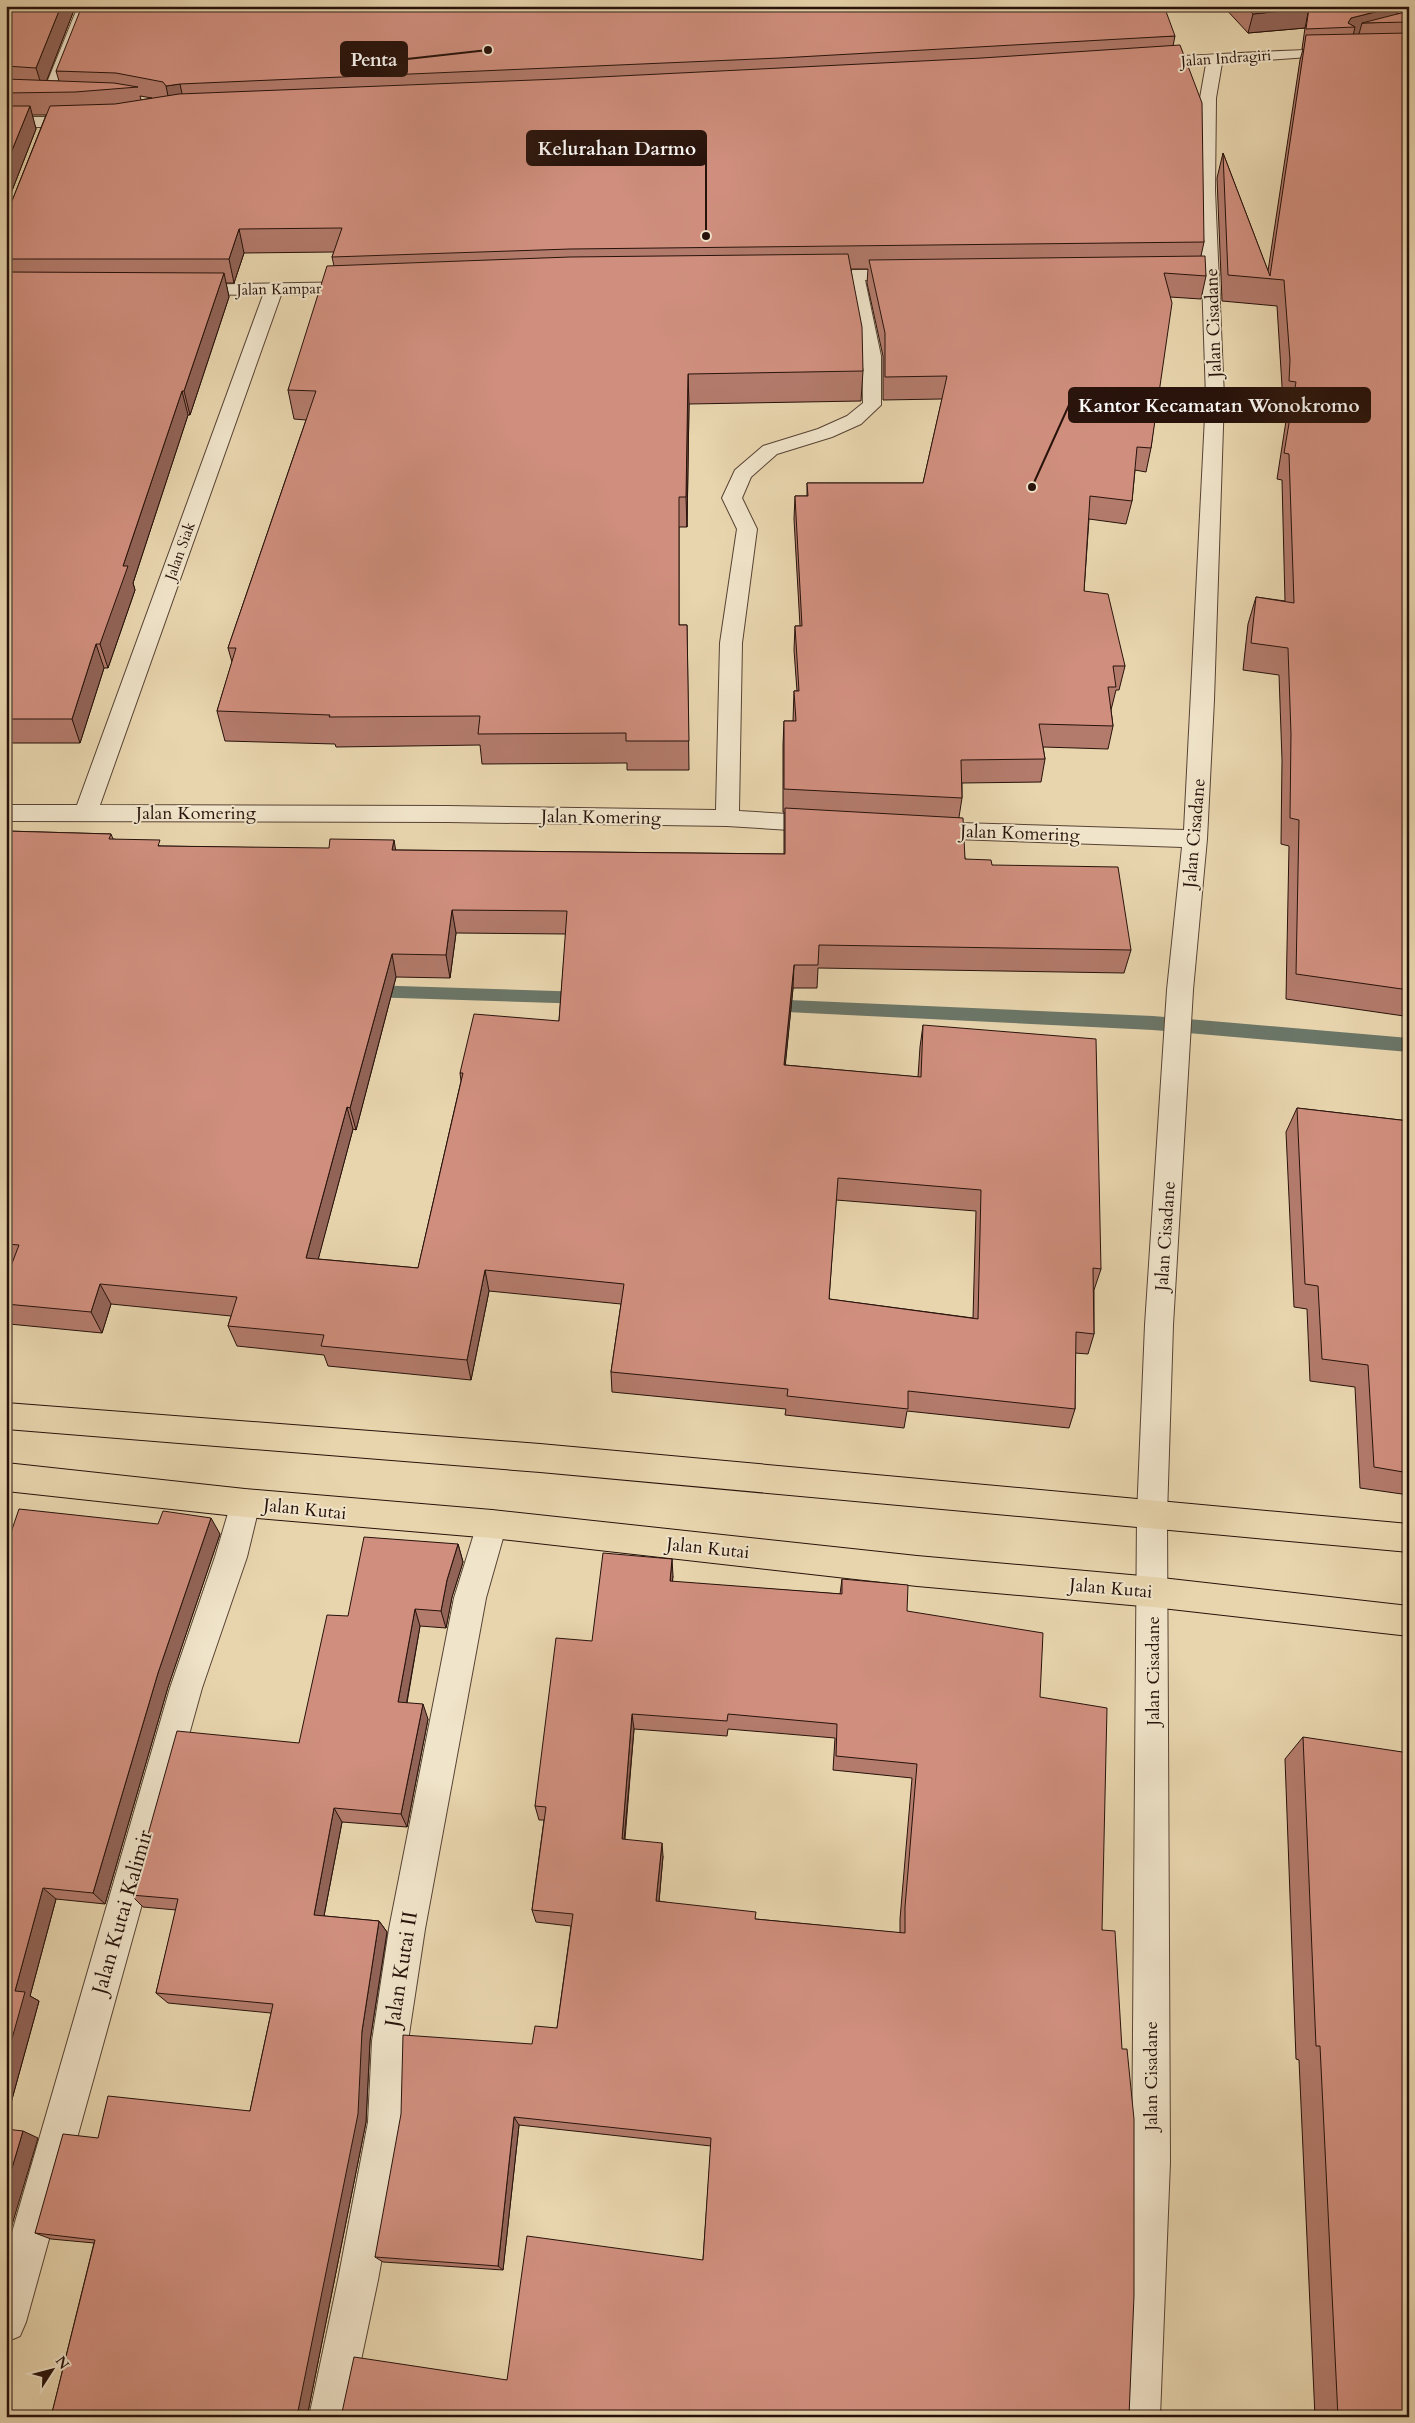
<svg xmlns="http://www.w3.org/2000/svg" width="1415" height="2423" font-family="Cardo,serif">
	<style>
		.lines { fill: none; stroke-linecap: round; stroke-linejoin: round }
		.stream { fill: #6b7668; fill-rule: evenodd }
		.minor-casing { stroke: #574334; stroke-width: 2 }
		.major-casing { stroke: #27120b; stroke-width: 2 }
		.minor { fill: #f0e4ca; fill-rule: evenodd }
		.major { fill: #e8d5ae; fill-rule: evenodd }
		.wall { fill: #b37b6c; stroke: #27120b; fill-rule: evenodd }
		.shaded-wall { fill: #926458; stroke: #27120b }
		.building { fill: #d08f7e; stroke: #27120b; fill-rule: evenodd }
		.labels { text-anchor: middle; stroke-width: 4; stroke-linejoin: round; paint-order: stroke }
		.far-street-label { font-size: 15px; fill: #27120b; stroke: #f0e4ca }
		.street-label { font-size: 18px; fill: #27120b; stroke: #f0e4ca }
		.near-street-label { font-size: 21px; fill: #27120b; stroke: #f0e4ca }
		.leader { fill: none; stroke: #27120b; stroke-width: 2 }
		.callout-dot { fill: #27120b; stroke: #f0e4ca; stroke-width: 2 }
		.callout { fill: #27120b; stroke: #27120b; stroke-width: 2 }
		.callout-label { font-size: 19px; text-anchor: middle; font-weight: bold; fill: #fff }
	</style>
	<rect width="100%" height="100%" fill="#e8d5ae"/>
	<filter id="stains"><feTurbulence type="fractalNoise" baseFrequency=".004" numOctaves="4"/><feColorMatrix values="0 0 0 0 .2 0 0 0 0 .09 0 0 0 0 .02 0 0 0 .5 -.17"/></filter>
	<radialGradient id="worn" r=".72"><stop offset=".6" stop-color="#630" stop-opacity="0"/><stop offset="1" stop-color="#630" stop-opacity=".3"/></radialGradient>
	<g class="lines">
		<g class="stream">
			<polygon points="367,985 587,992 593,993 596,998 593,1003 587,1004 367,997 361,996 358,991 361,986"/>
			<polygon points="766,999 1153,1016 1409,1038 1409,1052 1153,1030 766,1011 760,1010 757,1005 760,1000"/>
		</g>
		<defs>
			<g id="minor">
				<polygon points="78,6 92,6 58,95 50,100 45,98 42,95"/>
				<path d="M1409,48V56L1309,57L1222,63L1216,98L1215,190L1224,397L1214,700L1207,839L1193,990L1173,1325L1167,1515L1170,2162L1160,2417H1120L1132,2162L1137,1515L1145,1325L1167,990L1182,847L927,838L919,836L915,830L919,824L927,822L1184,830L1206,397L1199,190L1200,98L1206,64L1148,68L1140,63L1148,58C1235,53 1321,48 1409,48Z"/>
				<polygon points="6,117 80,117 88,122 80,127 6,127"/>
				<polygon points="904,269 910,270 913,274 910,278 865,280 881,356 881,405 861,424 832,437 777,454 751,477 742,498 757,529 742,643 739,811 822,816 830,818 834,824 830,830 822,832 727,826 448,822 6,821 6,805 77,805 263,295 190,294 184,293 181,289 184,285 357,282 363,283 366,287 363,291 357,292 281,295 100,805 448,806 716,810 720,643 737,529 722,498 735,470 763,446 818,429 847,416 863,403 862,356 847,280 809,279 806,275 809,271"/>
				<polygon points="245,1489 256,1493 260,1503 247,1557 202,1688 26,2322 20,2336 6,2342 6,2253 170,1688 215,1557 234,1493"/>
				<polygon points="492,1510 503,1514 507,1524 486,1598 425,1929 408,2041 406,2122 378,2280 349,2417 309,2417 338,2280 368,2122 372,2041 389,1929 454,1598 477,1524 481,1514"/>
			</g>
			<g id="major">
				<polygon points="6,1403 540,1444 1409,1524 1409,1552 540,1472 6,1429"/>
				<polygon points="6,1463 245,1489 492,1510 917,1556 1153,1577 1409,1606 1409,1636 1153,1607 917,1586 492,1538 245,1517 6,1491"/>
			</g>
		</defs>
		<use href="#minor" class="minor-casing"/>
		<use href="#major" class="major-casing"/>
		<use href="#minor" class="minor"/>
		<use href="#major" class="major"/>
	</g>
	<g class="wall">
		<path d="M6,6H74V10L46,81H59L56,71L1175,36L1173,46L1204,242L1201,256L1206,276L1201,299L1170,297L1151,448L1146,472L1135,470L1132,501L1126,524L1089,519L1084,591L1125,666L1119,690H1116L1111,710L1113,726L1108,749L1043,747L1045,759L1041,782L962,783V798L959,817L965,859L992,865L1131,950L1124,973L818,968L817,988H793L785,1065L918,1077L920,1047L923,1025L1101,1269L1094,1290V1334L1088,1354L1075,1353V1409L1069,1428L907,1411L904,1428L785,1415L786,1409L612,1392L611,1372L621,1304L489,1291L471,1380L328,1366L324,1355L237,1346L228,1326L231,1316L111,1304L102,1333L9,1324L6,1319V1279L12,1265H6V831L111,834L113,839L161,846L395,850L784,854V812H783V745L784,721H793L794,691H797L794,650L795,626H800L794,519L795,496H807V483H923L942,399L883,400V356L867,283L868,269H851L863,371L861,401L689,404L687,527H679V625H687L689,770H627V763L482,764L480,745L336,747L335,744L225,741L217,711L232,662L228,648L306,420L294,419L288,390L334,266L332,257L334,252L244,253L234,283H226L229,297L190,415H188L133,583L135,590L108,668H104L80,743H6V215L8,211L46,115H32L36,129L6,206ZM140,96L152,98L141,100ZM456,933L566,934L559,1021L460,1073L461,1081L418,1268L318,1259L353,1129L356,1130L396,977L450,978ZM836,1200L976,1211L973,1318L829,1299Z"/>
		<polygon points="1223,6 1399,6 1397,14 1409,11 1409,1076 1404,1016 1286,999 1289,846 1281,844 1282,760 1279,675 1243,670 1248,624 1256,597 1285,601 1282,480 1277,479 1288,408 1281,407 1282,386 1277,306 1222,301 1217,178 1223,153 1268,271 1300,60 1303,49 1302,49 1305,28 1248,33"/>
		<polygon points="1297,1108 1409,1121 1409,1495 1360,1488 1355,1387 1310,1381 1307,1309 1294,1307 1286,1132"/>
		<polygon points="220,1534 168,1687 105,1904 56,1899 30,1996 39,2001 6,2121 6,1547"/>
		<polygon points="458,1544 463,1562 452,1597 446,1628 420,1626 407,1703 428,1719 407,1827 342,1822 324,1916 379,1921 387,1932 370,2041 366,2122 307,2417 51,2417 94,2243 51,2239 35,2233 98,2138 250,2111 271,2013 168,2003 156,1993 176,1910 143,1907 131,1895 299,1743 348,1616"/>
		<path d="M673,1576L672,1582L840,1594L842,1579L907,1611L1040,1697L1102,1930L1129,2416L507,2380L703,2260L711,2146L519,2125L503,2270L383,2262L375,2257L532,2044L557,2028L571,1926L536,1922L532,1910L544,1820H539L535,1806L592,1641ZM634,1729L727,1736L728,1729L835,1738L833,1770L912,1778L900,1919V1933L755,1919L659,1901L663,1856L625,1839Z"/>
		<polygon points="1303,1737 1409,2417 1315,2417 1299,2060 1296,2059 1285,1759"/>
	</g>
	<g class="shaded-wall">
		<polygon points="61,6 74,6 74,10 43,90 36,68"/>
		<polygon points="1399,6 1395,22 1362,23 1359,34 1353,36 1355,27 1348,23 1351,18"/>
		<polygon points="1309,8 1305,28 1248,33 1253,14"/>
		<polygon points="180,84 184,103 170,106 166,86"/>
		<polygon points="30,106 36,129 6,206 6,165"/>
		<polygon points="239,229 244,253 234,283 229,259"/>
		<polygon points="224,273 229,297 190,415 184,391"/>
		<polygon points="688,374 689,404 687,527 686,497"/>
		<polygon points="182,391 188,415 133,583 135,590 108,668 100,644 123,566"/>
		<polygon points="96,644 104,668 80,743 72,719"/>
		<polygon points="394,840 398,864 392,850"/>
		<polygon points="452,910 456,933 450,978 446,955"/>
		<polygon points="392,954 396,977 356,1130 350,1108"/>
		<polygon points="794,965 793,988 783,1088 784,1065"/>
		<polygon points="347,1107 353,1129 313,1279 306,1258"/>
		<polygon points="485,1270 489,1291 471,1380 467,1360"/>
		<polygon points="100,1284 111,1304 102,1333 91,1312"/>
		<polygon points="211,1518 220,1534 168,1687 105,1904 93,1893 158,1673"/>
		<polygon points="458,1544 463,1562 452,1597 446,1628 441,1611 447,1580"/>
		<polygon points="672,1559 673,1576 671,1599 670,1581"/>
		<polygon points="415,1609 420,1626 404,1717 398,1702"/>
		<polygon points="423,1704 428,1719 407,1827 401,1814"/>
		<polygon points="632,1714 634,1729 623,1852 622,1839"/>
		<polygon points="334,1808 342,1822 322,1926 314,1915"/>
		<polygon points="662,1843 663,1856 658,1913 656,1901"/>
		<polygon points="43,1888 56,1899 30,1996 39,2001 6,2121 6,2060 15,1991"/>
		<polygon points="379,1921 387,1932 370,2041 366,2122 307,2417 298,2417 297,2416 362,2031"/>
		<polygon points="514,2117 519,2125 503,2270 498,2266"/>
		<polygon points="23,2131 38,2138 9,2235 6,2234 6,2188"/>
	</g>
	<g class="building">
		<polygon points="6,6 61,6 36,68 6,66"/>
		<polygon points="82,6 1164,6 1175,36 780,58 180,84 166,86 163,82 116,73 56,71"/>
		<polygon points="1246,6 1399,6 1351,18 1348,23 1355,27 1306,29 1309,8 1253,14"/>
		<polygon points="1409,11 1409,22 1362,23"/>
		<polygon points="1409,33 1409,990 1296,974 1299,820 1290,818 1291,734 1288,648 1251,643 1256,597 1294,603 1289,454 1284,453 1296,382 1289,381 1290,360 1284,280 1228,275 1223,153 1270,276 1306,35"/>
		<polygon points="1180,45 1202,103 1204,242 570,249 332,257 342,228 239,229 229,259 6,259 6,215 8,211 50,106 115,104 179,94 559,79 982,58"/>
		<polygon points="6,79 114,83 138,87 75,92 6,93"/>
		<polygon points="6,106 30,106 6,165"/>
		<polygon points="848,254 862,327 863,371 688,374 686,497 679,497 679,625 687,625 689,741 626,741 626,733 478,734 480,716 329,717 330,715 217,711 236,648 228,648 316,391 288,390 327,266 570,257"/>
		<polygon points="1205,256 1206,276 1164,273 1172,303 1151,448 1137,447 1132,501 1090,496 1084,591 1108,594 1125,666 1113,666 1116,687 1108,687 1113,726 1039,724 1045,759 961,760 962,798 784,789 784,721 796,721 794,691 799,691 795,626 802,626 795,496 808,496 807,483 923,483 947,376 885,377 885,333 869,260"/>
		<polygon points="6,272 224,273 184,391 182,391 123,566 128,566 100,644 96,644 72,719 6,719"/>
		<path d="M785,808L963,818L965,859L991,860L992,865L1118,867L1131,950L819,945L818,965H794L784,1065L921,1077L923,1025L1096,1039L1101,1269L1093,1268L1094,1334L1076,1332L1075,1409L908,1391V1409L787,1396L788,1389L611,1372L624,1284L485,1270L467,1360L321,1346L324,1335L228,1326L237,1297L100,1284L91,1312L6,1304V1279L19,1245L6,1244V831L111,834L109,839L160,840L158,846L329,848L330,839L394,840L392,850L785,854ZM452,910L567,911L559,1021L474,1014L460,1073H463L418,1268L306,1258L347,1107L350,1108L392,954L446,955ZM838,1178L981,1190L978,1319L829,1299Z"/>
		<polygon points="1297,1108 1409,1121 1409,1473 1374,1467 1368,1365 1322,1359 1318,1286 1305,1284"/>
		<polygon points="19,1509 158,1524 163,1511 211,1518 158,1673 93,1893 43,1888 15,1991 25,1992 6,2060 6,1547"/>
		<polygon points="364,1537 458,1544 447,1580 441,1611 415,1609 398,1702 423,1704 401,1814 334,1808 314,1915 379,1921 362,2031 358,2114 297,2416 298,2417 51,2417 95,2240 35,2233 63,2134 98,2138 108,2096 250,2111 273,2004 156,1993 178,1899 131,1895 177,1731 299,1743 327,1615 348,1616"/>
		<path d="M603,1553L672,1559L670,1581L842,1594V1579L908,1585L907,1611L1043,1633L1040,1697L1107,1708L1102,1930L1115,1931L1122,2049H1127L1134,2119V2296L1129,2416L1131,2417H341L354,2357L507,2380L527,2236L703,2260L711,2138L514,2117L498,2266L375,2257L401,2114L403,2035L532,2044L535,2026L557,2028L573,1914L532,1910L546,1807L535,1806L556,1638L592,1641ZM632,1714L727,1721L728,1714L837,1724L836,1756L917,1764L905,1907V1933L755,1919L756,1912L656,1901L662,1843L622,1839Z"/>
		<polygon points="1303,1737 1409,1753 1409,2417 1338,2417 1320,2046 1316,2046"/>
		<polygon points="6,2129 23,2131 6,2188"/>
	</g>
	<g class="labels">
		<g class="far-street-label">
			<text transform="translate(1226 58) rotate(-4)" y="5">Jalan Indragiri</text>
			<text transform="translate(279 289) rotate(-1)" y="5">Jalan Kampar</text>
			<text transform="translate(180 551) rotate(-70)" y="5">Jalan Siak</text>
		</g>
		<g class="street-label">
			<text transform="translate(1213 323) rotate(-92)" y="6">Jalan Cisadane</text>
			<text x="196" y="819">Jalan Komering</text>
			<text transform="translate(601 817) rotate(1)" y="6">Jalan Komering</text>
			<text transform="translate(1020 833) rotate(2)" y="6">Jalan Komering</text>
			<text transform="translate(1194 833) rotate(-85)" y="6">Jalan Cisadane</text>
			<text transform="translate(1165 1236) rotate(-86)" y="6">Jalan Cisadane</text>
			<text transform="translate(305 1509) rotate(6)" y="6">Jalan Kutai</text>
			<text transform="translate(708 1548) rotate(6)" y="6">Jalan Kutai</text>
			<text transform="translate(1111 1588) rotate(5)" y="6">Jalan Kutai</text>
			<text transform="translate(1153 1671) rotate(-90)" y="6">Jalan Cisadane</text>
			<text transform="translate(1151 2076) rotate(-90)" y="6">Jalan Cisadane</text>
		</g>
		<g class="near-street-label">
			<text transform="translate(122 1912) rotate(-74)" y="7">Jalan Kutai Kalimir</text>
			<text transform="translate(401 1969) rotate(-81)" y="7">Jalan Kutai II</text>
		</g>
	</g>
	<path class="leader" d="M488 50L407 59M706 236L706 148M1032 487L1069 405"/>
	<g class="callout-dot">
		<circle cx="488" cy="50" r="5"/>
		<circle cx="706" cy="236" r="5"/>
		<circle cx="1032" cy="487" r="5"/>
	</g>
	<g class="callout">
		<rect x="341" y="42" width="66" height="34" rx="5"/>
		<rect x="527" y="131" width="179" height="34" rx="5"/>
		<rect x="1069" y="388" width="301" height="34" rx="5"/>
	</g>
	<g class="callout-label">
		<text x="374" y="66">Penta</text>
		<text x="617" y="155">Kelurahan Darmo</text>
		<text x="1219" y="412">Kantor Kecamatan Wonokromo</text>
	</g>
	<rect width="1415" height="2423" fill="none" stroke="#e8d5ae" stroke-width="25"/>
	<rect x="8" y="8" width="1400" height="2408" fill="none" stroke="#27120b" stroke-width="2.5"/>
	<rect x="12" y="12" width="1390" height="2398" fill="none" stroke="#27120b"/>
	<g transform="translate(52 2370) rotate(54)" stroke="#f0e4ca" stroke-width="4" paint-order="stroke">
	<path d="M0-4L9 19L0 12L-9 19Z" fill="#27120b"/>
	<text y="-8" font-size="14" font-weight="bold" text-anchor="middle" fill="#27120b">N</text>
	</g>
	<rect width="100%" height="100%" filter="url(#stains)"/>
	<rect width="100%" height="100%" fill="url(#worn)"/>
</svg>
